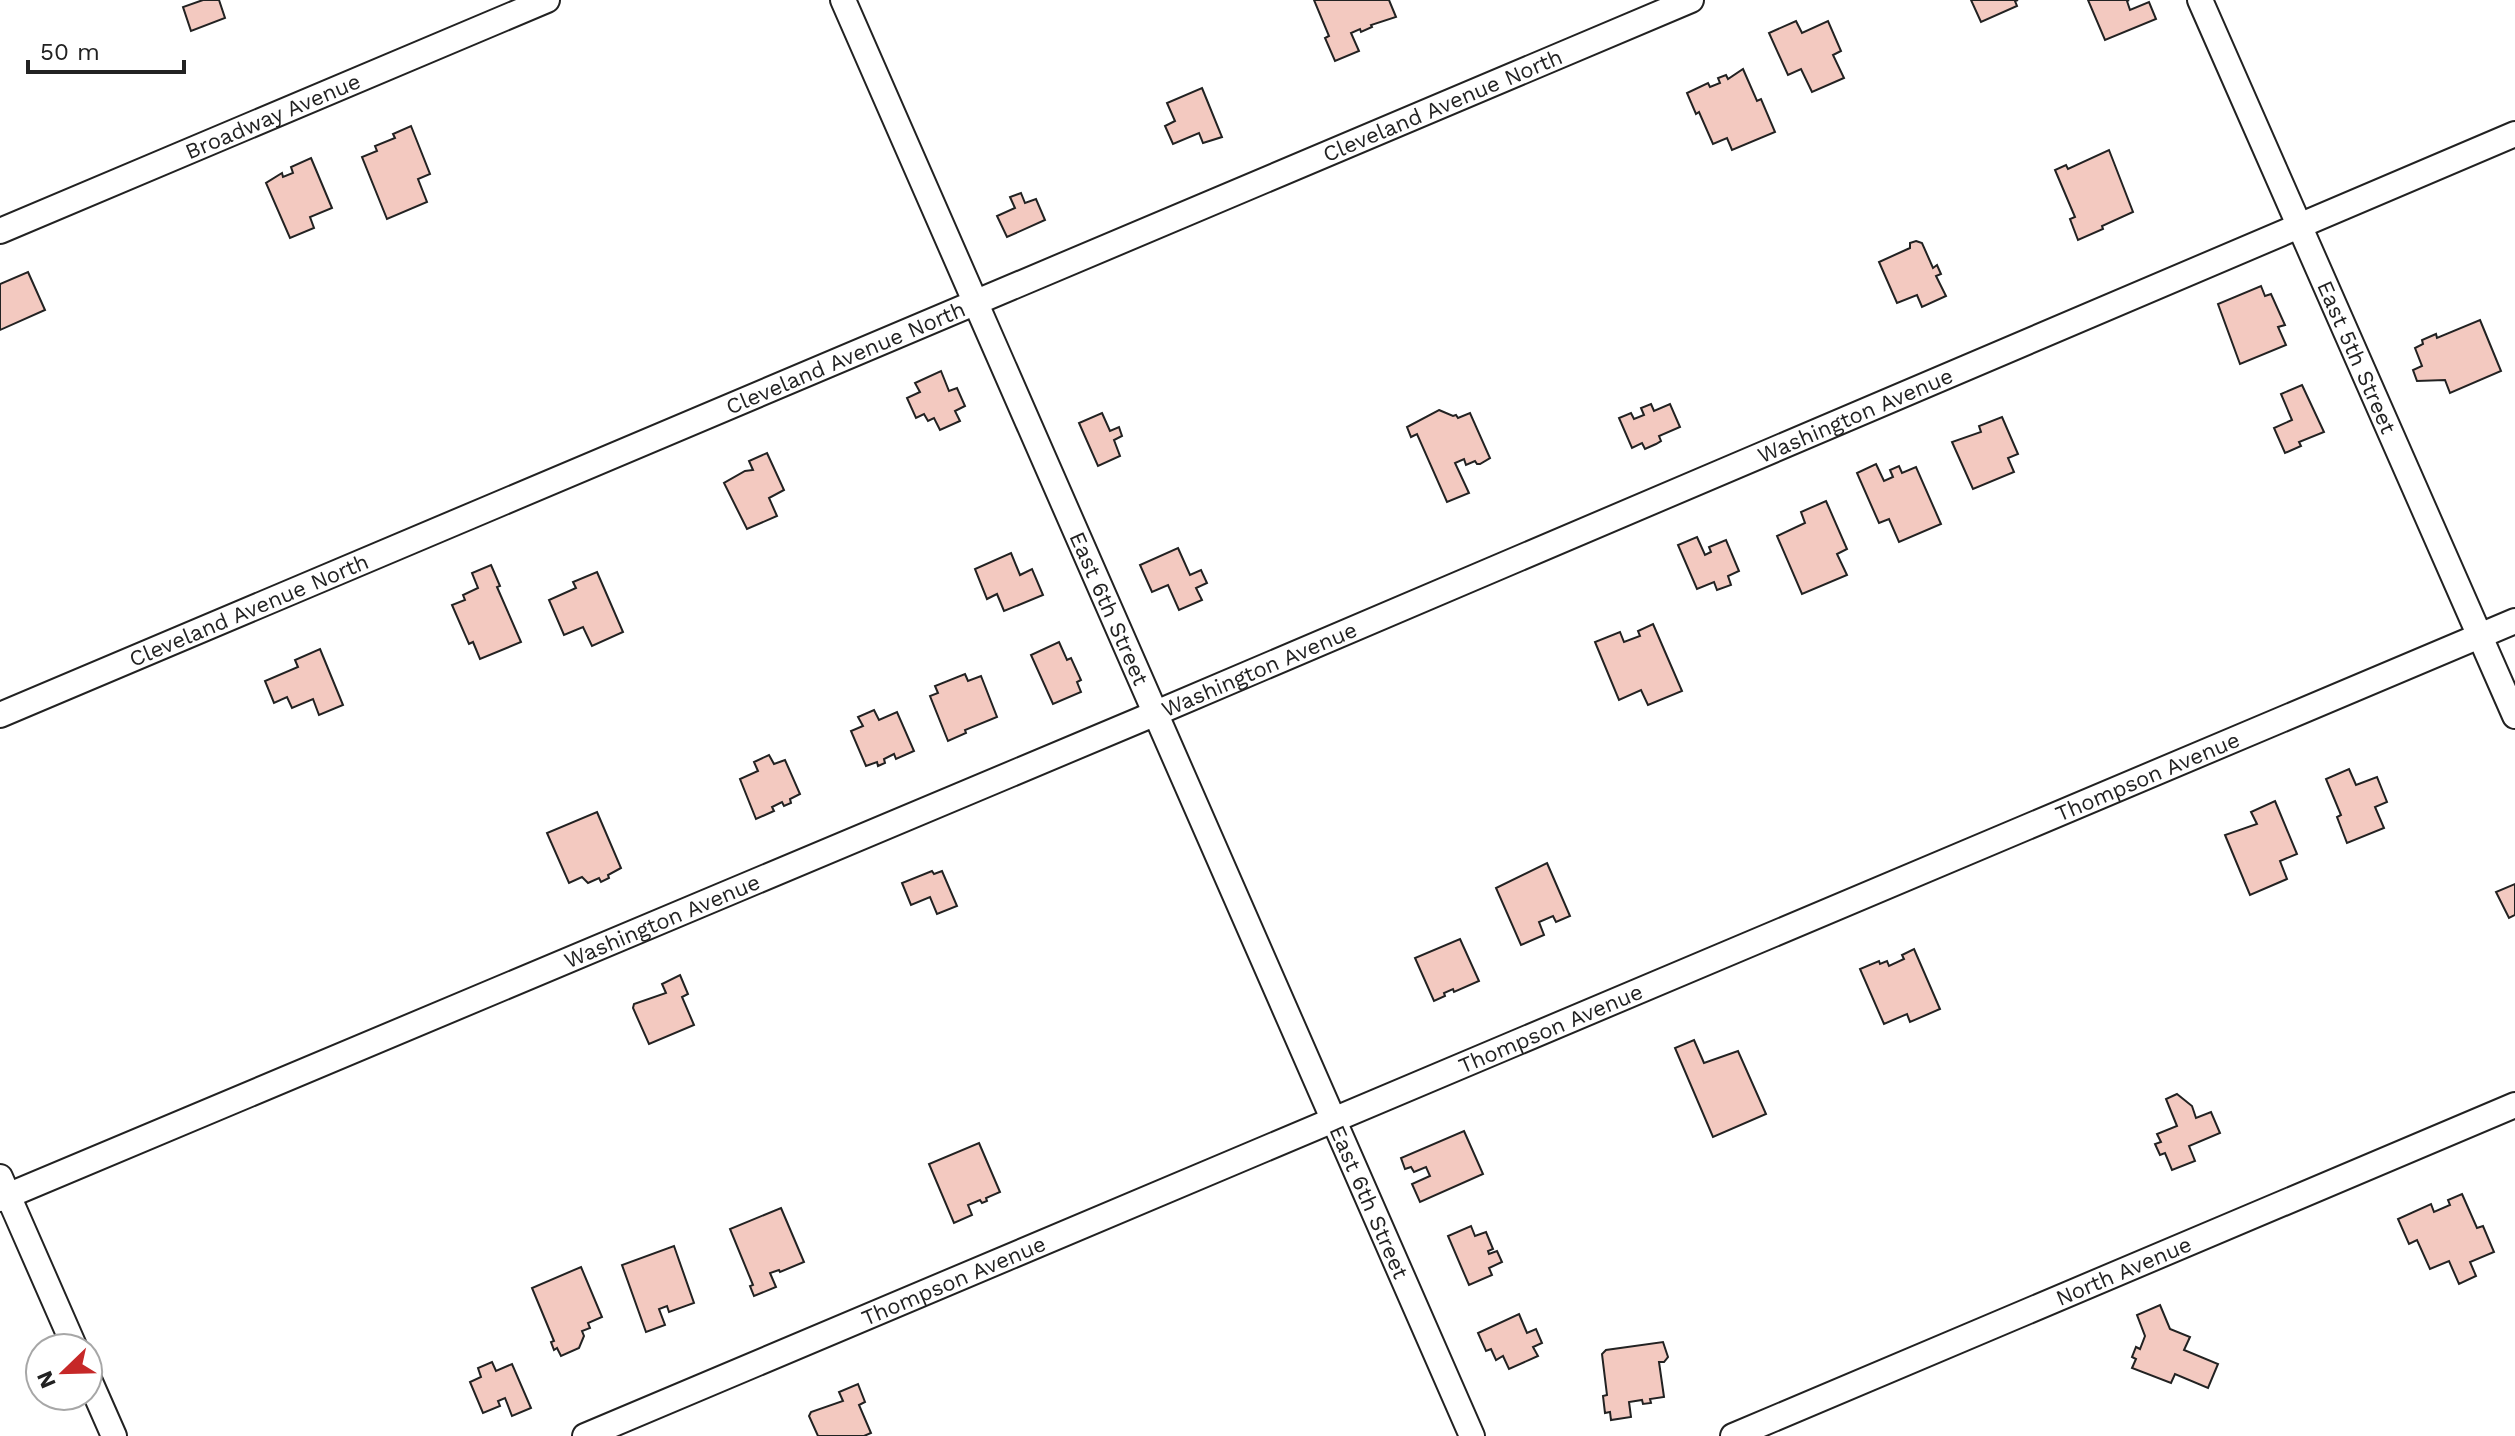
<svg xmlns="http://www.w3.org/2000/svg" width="2515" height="1436" font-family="'Work Sans',sans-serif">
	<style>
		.building { fill: #f3c9c0; stroke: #222; stroke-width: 2 }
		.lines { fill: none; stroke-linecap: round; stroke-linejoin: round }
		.minor-casing { stroke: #222; stroke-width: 28 }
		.minor { stroke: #fff; stroke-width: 24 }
		.labels { text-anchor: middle; stroke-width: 6; stroke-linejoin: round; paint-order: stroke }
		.street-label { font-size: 22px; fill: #222; stroke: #fff }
	</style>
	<rect width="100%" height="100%" fill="#fff"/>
	<g class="building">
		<polygon points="203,0 219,0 225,18 191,31 183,7"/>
		<polygon points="1314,0 1389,0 1396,17 1371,25 1372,27 1361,32 1360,29 1351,33 1359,51 1335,61 1325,38 1329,36"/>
		<polygon points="1971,0 2018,0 2015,1 2017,6 1981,22"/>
		<polygon points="2088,0 2129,0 2127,1 2130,10 2149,2 2156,19 2105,40"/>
		<polygon points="1796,21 1802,33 1828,21 1841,51 1833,55 1844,78 1812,92 1801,69 1788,75 1769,33"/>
		<polygon points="1743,69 1757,101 1761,99 1775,132 1732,150 1727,138 1713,144 1699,112 1696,114 1687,93 1708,83 1710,87 1720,83 1718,78 1726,75 1728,79"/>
		<polygon points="1202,88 1222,137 1203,143 1199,133 1173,144 1165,126 1175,121 1167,103"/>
		<polygon points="411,126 430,174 418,179 427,202 387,219 362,157 377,151 375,146 395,138 393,134"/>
		<polygon points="2109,150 2133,212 2102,226 2103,229 2078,240 2070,219 2075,217 2055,170 2066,165 2068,169"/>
		<polygon points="311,158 332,208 310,217 314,228 290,238 266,183 282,173 283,177 293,173 291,167"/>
		<polygon points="1021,193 1025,203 1036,199 1045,220 1007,237 997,216 1015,208 1010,197"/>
		<polygon points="1916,241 1922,243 1933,268 1937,265 1941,274 1936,276 1946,296 1922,307 1917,295 1897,303 1879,262 1910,248 1910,243"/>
		<polygon points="28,272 45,310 0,330 0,284"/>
		<polygon points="2261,286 2265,296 2271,294 2285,325 2278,327 2286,345 2240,364 2218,304"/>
		<polygon points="2480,320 2501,371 2450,393 2445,380 2417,381 2413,370 2422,366 2415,348 2423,344 2422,340 2436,334 2437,338"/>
		<polygon points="941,371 949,391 957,388 965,406 955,411 960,421 940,430 934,418 928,421 924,414 916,418 907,398 920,392 915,383"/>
		<polygon points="2302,385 2324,432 2299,442 2301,446 2285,453 2274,428 2292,420 2281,394"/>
		<polygon points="1651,404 1654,411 1670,404 1680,427 1659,436 1661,441 1656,444 1645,449 1642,443 1632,448 1619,418 1631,413 1634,419 1644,415 1641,408"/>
		<polygon points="1439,410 1453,416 1456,415 1458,418 1470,413 1490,458 1480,464 1477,464 1475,461 1466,465 1464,459 1455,463 1469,493 1447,502 1417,434 1411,437 1407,427"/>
		<polygon points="1102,413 1110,431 1119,427 1122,436 1114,440 1120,456 1098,466 1079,423"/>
		<polygon points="2002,417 2018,454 2008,458 2014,472 1973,489 1952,442 1981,432 1979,426"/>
		<polygon points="767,453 784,490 769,498 777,516 747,529 724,483 745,471 753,470 749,461"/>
		<polygon points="1876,464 1884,481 1893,477 1890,470 1899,466 1902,473 1916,467 1941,524 1899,542 1889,519 1879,523 1857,473"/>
		<polygon points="1826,501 1847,549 1837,554 1847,575 1802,594 1777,536 1805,523 1801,512"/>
		<polygon points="1697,537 1705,555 1711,552 1709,547 1726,540 1739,571 1728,576 1731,585 1717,590 1714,582 1697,589 1678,545"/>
		<polygon points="1178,548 1190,575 1201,570 1207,583 1196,588 1202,600 1179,610 1168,585 1152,592 1140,565"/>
		<polygon points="1011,553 1020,575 1032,569 1043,595 1004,611 997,594 987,599 975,569"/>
		<polygon points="491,565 500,586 497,587 521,642 480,659 473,642 469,644 452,605 465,600 463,595 478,588 472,573"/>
		<polygon points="597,572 623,632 592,646 583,627 564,635 549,600 576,588 573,582"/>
		<polygon points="1653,624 1682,691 1648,705 1641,690 1619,700 1595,642 1620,632 1624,642 1640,636 1638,631"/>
		<polygon points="1059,642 1067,660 1071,658 1081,680 1077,682 1081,692 1053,704 1031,655"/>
		<polygon points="320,649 343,705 319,715 313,699 292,708 287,697 274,703 265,681 298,667 295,660"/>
		<polygon points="965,674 968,681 981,676 997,717 965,730 966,733 948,741 930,696 938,693 935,686"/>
		<polygon points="874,710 879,720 897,712 914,751 896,759 894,754 884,759 885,763 878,766 877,762 866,766 851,731 863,726 858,717"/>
		<polygon points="769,755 774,764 785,760 800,794 790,799 791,803 784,806 782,802 772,807 774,811 756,819 740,779 758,771 754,762"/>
		<polygon points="2349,769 2356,785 2377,777 2387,802 2375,807 2384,828 2347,843 2337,817 2341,815 2326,779"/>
		<polygon points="2275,801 2297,854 2280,861 2287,879 2250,895 2225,835 2257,824 2251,812"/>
		<polygon points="597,812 621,868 608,875 609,878 601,882 599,878 588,883 582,877 569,883 547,833"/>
		<polygon points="1547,863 1570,916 1556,922 1553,916 1539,922 1544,935 1521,945 1496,888"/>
		<polygon points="932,871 934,874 942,871 957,906 937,914 930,897 911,905 902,883"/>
		<polygon points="2515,884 2515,915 2509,918 2496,892"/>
		<polygon points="1460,939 1479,981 1454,992 1453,989 1444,993 1445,996 1434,1001 1415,958"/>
		<polygon points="1914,949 1940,1009 1910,1022 1907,1014 1884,1024 1860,969 1879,961 1880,964 1887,961 1889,966 1904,959 1902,955"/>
		<polygon points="680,975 688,994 682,997 694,1025 649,1044 633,1008 634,1004 666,993 662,984"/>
		<polygon points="1694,1040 1704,1063 1738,1051 1766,1114 1713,1137 1675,1048"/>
		<polygon points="2177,1094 2192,1106 2196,1118 2211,1112 2220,1133 2189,1146 2195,1161 2172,1170 2165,1153 2160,1155 2155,1144 2161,1142 2157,1134 2177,1126 2166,1099"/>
		<polygon points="1464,1131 1483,1174 1420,1202 1412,1184 1430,1176 1426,1167 1414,1172 1411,1167 1405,1169 1401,1158"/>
		<polygon points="979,1143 1000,1192 986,1198 987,1201 982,1203 980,1200 968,1205 972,1215 954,1223 929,1164"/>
		<polygon points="2462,1194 2477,1228 2483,1226 2494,1252 2470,1262 2476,1276 2459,1284 2449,1261 2430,1269 2417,1240 2409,1244 2398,1219 2431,1204 2434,1212 2450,1205 2448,1200"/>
		<polygon points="781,1208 804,1262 780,1272 779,1270 770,1273 776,1287 754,1296 750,1286 753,1285 730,1229"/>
		<polygon points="1471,1226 1475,1236 1486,1232 1493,1249 1488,1251 1489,1254 1497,1251 1502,1262 1489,1268 1492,1275 1469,1285 1448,1236"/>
		<polygon points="674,1246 694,1303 669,1312 667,1306 659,1309 665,1325 646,1332 622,1265"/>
		<polygon points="581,1267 602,1317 588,1323 590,1328 582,1331 584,1336 579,1348 561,1356 557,1348 554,1350 551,1342 554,1341 532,1288"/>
		<polygon points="2160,1305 2170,1329 2190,1337 2184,1350 2218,1364 2208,1388 2175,1374 2171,1383 2132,1368 2136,1359 2132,1357 2136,1347 2140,1349 2145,1336 2137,1315"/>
		<polygon points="1519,1314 1527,1333 1536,1329 1542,1343 1533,1347 1538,1356 1509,1369 1503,1356 1496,1360 1491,1349 1486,1351 1478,1333"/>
		<polygon points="1663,1342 1668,1357 1664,1362 1659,1362 1664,1397 1650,1399 1651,1403 1643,1404 1642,1400 1629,1402 1631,1417 1611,1420 1610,1412 1605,1413 1603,1396 1607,1395 1602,1354 1606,1350"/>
		<polygon points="492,1362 496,1371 512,1364 531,1408 512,1416 505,1398 498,1401 500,1406 483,1413 470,1382 481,1377 478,1368"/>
		<polygon points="858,1384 865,1402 859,1405 871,1433 864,1436 818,1436 809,1416 811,1412 843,1401 839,1392"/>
	</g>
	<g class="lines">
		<defs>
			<g id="minor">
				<path id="s1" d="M843,0L1472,1436"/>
				<path id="s2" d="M2200,0L2515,716"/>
				<path id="s3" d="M0,231L547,0"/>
				<path id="s4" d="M0,715L1691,0"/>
				<polyline points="0,1177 75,1348"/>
				<path id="s5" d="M0,1199L1142,719L2515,134"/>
				<polyline points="88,1377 114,1436"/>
				<path id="s6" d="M585,1436L2515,621"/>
				<path id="s7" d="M1733,1436L2515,1105"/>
			</g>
		</defs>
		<use href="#minor" class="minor-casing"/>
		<use href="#minor" class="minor"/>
	</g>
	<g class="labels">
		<g class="street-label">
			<text dy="8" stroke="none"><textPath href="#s4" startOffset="1566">Cleveland Avenue North</textPath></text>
			<text dy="8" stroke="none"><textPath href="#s3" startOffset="296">Broadway Avenue</textPath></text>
			<text dy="8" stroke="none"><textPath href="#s4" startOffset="918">Cleveland Avenue North</textPath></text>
			<text dy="8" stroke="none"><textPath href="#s2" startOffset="390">East 5th Street</textPath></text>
			<text dy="8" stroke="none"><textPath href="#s5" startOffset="2014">Washington Avenue</textPath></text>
			<text dy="8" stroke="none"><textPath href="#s1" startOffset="664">East 6th Street</textPath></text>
			<text dy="8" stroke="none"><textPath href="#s4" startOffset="270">Cleveland Avenue North</textPath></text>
			<text dy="8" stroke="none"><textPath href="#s5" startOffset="1366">Washington Avenue</textPath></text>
			<text dy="8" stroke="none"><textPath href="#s6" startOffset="1696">Thompson Avenue</textPath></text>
			<text dy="8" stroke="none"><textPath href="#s5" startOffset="718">Washington Avenue</textPath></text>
			<text dy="8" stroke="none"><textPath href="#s6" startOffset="1048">Thompson Avenue</textPath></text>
			<text dy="8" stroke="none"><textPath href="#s1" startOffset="1312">East 6th Street</textPath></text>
			<text dy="8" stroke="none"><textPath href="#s7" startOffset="424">North Avenue</textPath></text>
			<text dy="8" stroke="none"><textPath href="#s6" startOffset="400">Thompson Avenue</textPath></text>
		</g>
	</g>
	<g transform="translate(64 1372) rotate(247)"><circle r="38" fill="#ffffff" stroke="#a7a7a7" stroke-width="2"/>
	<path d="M0-6L14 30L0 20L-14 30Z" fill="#c62828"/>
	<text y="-12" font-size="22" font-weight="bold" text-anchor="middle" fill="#222222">N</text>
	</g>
	<path d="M28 60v12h156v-12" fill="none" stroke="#222222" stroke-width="4"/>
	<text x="40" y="60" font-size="24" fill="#222222" stroke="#ffffff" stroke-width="6" paint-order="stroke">50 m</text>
</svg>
